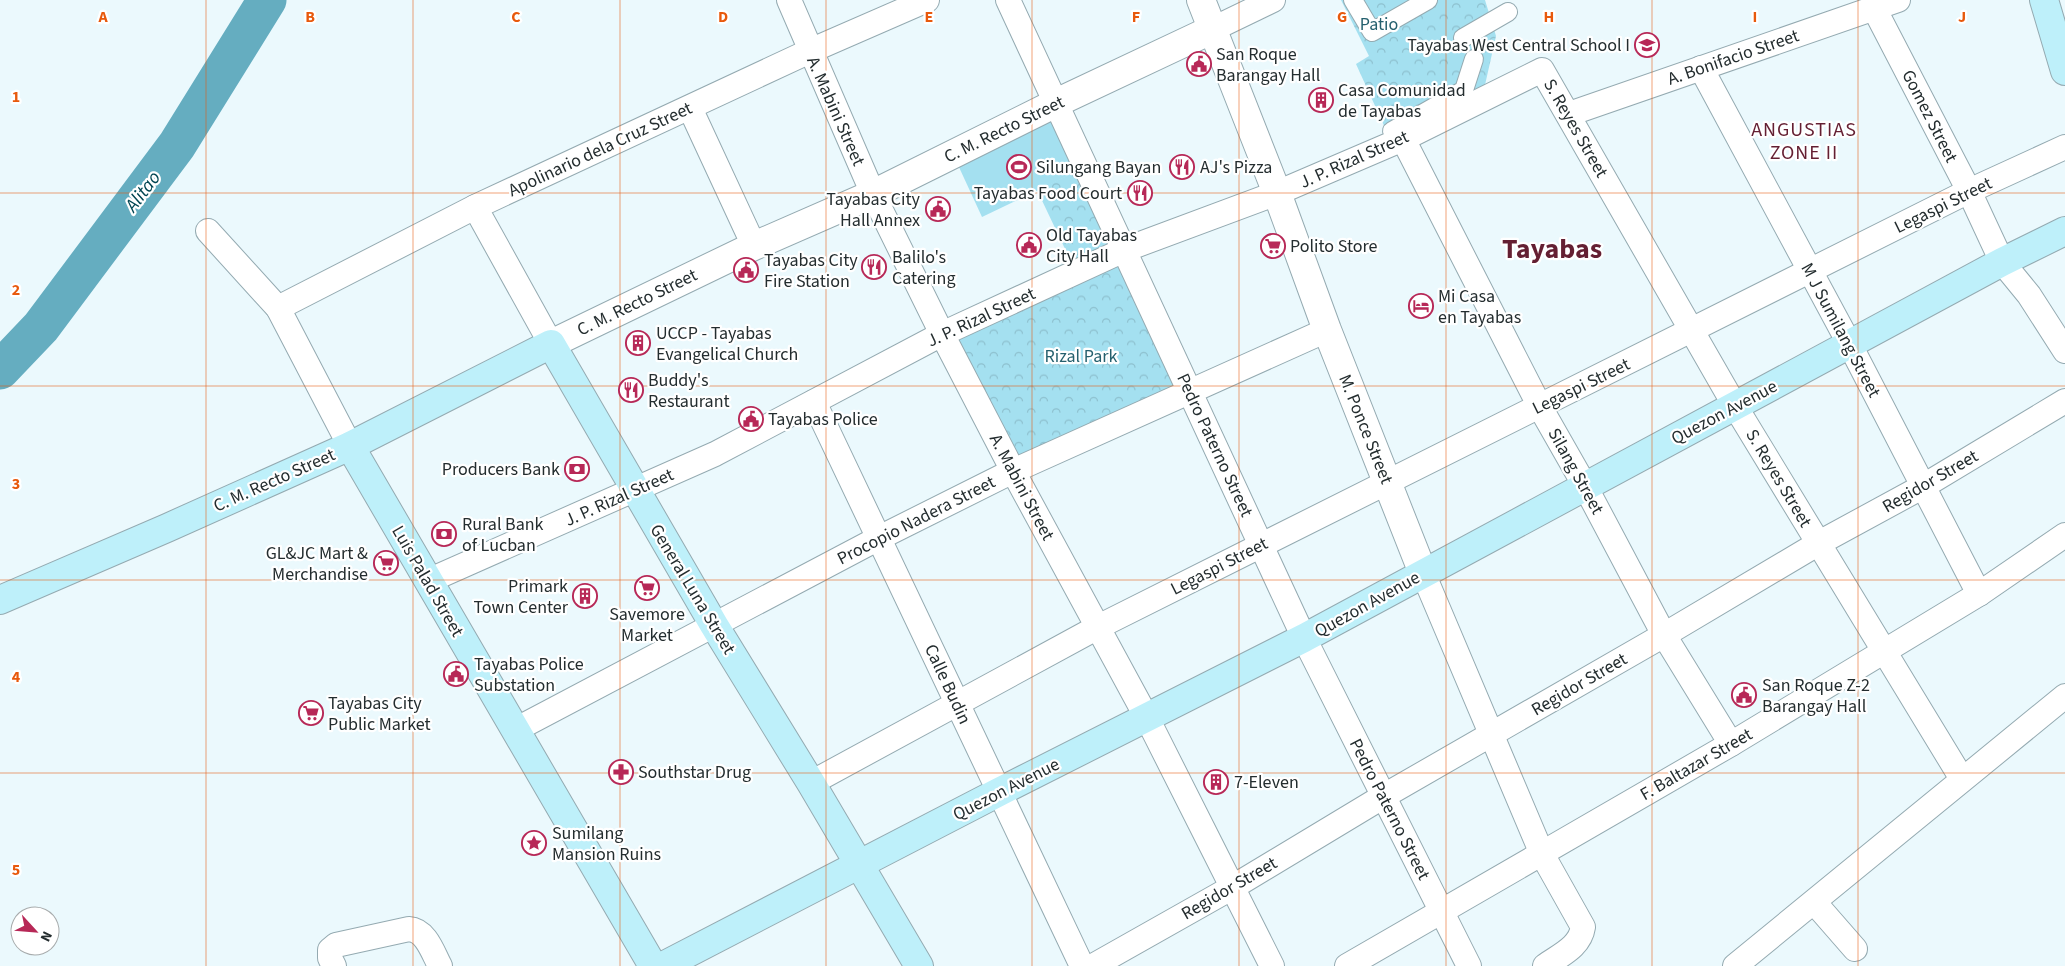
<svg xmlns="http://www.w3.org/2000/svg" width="2065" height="966" font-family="'Source Sans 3',sans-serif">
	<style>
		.park { fill: url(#park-crowns) }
		.garden { fill: #a4e0f0 }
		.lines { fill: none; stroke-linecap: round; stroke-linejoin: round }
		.river { stroke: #65adc0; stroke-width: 39 }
		.pedestrian-casing { stroke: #94aab1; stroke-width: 20 }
		.minor-casing { stroke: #94aab1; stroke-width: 26 }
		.tertiary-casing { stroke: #94aab1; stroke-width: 30 }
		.secondary-casing { stroke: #94aab1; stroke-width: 30 }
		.pedestrian { stroke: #fff; stroke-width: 18 }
		.minor { stroke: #fff; stroke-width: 24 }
		.tertiary { stroke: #fff; stroke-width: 28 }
		.secondary { stroke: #bef0fa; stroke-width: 28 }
		.grid { fill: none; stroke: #e8590c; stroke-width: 1; stroke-opacity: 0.55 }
		.labels { text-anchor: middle; stroke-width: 4.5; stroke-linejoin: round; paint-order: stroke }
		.park-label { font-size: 18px; fill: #25606e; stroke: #fff }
		.poi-label { font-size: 18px; fill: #242d2f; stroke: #fff; text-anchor: start }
		.street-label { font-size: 18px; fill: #242d2f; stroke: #fff }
		.water-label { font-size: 19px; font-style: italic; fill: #004552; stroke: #fff }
		.quarter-label { font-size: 20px; letter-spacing: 1px; fill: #641f32; stroke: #fff }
		.town-label { font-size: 28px; font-weight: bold; fill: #641f32; stroke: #fff }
		.grid-label { font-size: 16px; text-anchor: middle; font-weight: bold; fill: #e8590c; stroke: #fff; stroke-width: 4.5; stroke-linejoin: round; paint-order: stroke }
	</style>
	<defs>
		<pattern id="park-crowns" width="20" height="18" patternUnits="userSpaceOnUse" patternTransform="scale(1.25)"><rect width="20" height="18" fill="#a4e0f0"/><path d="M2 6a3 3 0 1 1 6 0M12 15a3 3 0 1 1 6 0" fill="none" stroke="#8dc0ce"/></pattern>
	</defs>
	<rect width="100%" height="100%" fill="#ebf9fd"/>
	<g class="park">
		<polygon points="1341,0 1485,0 1496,36 1485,85 1386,130 1356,64 1369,56"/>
		<polygon points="1086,167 1190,392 1013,471 942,334 1076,272 1037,190"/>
	</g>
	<polygon class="garden" points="1056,118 1080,170 982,217 958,165"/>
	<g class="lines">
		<polyline class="river" points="0,370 41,327 177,145 267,0"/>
		<defs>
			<g id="pedestrian">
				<polyline points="1353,0 1372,32 1428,0"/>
				<polyline points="1463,38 1508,12"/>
				<polyline points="1392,131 1464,90 1474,59"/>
			</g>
			<g id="minor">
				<polyline points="789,0 873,194 942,334 1013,471 1147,718 1272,966"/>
				<polyline points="1008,0 1304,638 1469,966"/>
				<polyline points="1874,8 1969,191 2002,262 2029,295 2065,351"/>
				<polyline points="1213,29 1273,0"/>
				<polyline points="1701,68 1850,345 1979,594"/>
				<polyline points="690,108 754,246"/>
				<polyline points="1569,114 1898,0"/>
				<polyline points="1403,139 1540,407 1585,486 1664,635 1731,744"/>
				<polyline points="475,207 551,344"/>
				<polyline points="208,231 278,308 350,446"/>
				<polyline points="278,308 475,207 810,51 927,0"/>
				<polyline points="814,402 1082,966"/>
				<path d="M1423,573L1542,854L1583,927C1580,947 1560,955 1545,966"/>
				<polyline points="428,581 715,454 942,334 1124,250 1277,193 1403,139 1542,70 1735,406 1962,779"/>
				<polyline points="515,730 879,538 1013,471 1327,330"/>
				<polyline points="811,783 1098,627 1969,191 2065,147"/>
				<polyline points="1814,902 1855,949"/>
				<path d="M334,966L330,958V950L336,945L409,929C426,930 433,953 440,966"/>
				<polyline points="1093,966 1233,887 1384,796 1664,635 1819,543 1922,487 2065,401"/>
				<polyline points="1347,966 1731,744 1979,594 2065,535"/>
				<polyline points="1735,966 2065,696"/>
			</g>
			<g id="tertiary">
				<polyline points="1201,0 1277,193 1327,330 1423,573"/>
				<polyline points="551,344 754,246 873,194 1056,103 1213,29"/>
			</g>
			<g id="secondary">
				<polyline points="2044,0 2065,71"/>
				<polyline points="350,446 653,966"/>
				<polyline points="0,600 167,528 350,446 551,344 714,625 811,783 919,966"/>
				<polyline points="663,966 999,792 1304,638 2002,262 2065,231"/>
			</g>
		</defs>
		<use href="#pedestrian" class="pedestrian-casing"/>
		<use href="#minor" class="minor-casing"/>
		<use href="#tertiary" class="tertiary-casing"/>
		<use href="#secondary" class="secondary-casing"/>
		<use href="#pedestrian" class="pedestrian"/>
		<use href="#minor" class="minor"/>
		<use href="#tertiary" class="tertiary"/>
		<use href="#secondary" class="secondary"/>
	</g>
	<path class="grid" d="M206,0V966M413,0V966M620,0V966M826,0V966M1032,0V966M1239,0V966M1446,0V966M1652,0V966M1858,0V966M0,193H2065M0,386H2065M0,580H2065M0,773H2065"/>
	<defs>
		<symbol id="school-ring" viewBox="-11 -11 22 22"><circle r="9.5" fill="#fff" stroke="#b72857" stroke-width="1.5"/><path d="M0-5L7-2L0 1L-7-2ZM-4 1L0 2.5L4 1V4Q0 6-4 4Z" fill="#b72857"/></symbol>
		<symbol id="civic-ring" viewBox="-11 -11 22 22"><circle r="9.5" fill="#fff" stroke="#b72857" stroke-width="1.5"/><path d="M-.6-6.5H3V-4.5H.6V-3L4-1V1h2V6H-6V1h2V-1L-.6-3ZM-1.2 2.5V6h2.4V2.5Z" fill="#b72857"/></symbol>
		<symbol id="building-ring" viewBox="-11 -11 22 22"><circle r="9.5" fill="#fff" stroke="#b72857" stroke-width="1.5"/><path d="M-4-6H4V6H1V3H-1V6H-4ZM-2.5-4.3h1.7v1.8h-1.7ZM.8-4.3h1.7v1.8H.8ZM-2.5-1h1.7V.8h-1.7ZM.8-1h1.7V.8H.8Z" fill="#b72857"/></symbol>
		<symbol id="stadium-ring" viewBox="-11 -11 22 22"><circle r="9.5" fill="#fff" stroke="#b72857" stroke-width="1.5"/><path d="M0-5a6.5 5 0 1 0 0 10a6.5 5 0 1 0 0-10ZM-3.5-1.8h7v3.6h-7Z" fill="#b72857"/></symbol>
		<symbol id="restaurant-ring" viewBox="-11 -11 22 22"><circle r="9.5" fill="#fff" stroke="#b72857" stroke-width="1.5"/><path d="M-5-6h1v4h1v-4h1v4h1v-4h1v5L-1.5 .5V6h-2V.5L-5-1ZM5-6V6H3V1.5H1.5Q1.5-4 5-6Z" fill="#b72857"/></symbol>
		<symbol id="supermarket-ring" viewBox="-11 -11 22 22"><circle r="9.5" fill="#fff" stroke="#b72857" stroke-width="1.5"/><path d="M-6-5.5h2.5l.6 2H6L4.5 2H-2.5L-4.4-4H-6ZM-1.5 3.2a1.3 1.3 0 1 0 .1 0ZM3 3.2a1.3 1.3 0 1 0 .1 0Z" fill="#b72857"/></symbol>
		<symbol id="hotel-ring" viewBox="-11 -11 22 22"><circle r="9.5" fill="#fff" stroke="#b72857" stroke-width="1.5"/><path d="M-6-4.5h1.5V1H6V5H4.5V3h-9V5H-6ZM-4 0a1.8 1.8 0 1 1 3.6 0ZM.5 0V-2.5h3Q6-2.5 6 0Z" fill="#b72857"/></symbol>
		<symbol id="bank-ring" viewBox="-11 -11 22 22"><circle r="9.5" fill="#fff" stroke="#b72857" stroke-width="1.5"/><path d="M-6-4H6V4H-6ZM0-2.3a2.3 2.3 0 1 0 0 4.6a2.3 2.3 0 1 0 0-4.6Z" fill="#b72857"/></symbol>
		<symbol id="pharmacy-ring" viewBox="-11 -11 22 22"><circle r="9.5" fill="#fff" stroke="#b72857" stroke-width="1.5"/><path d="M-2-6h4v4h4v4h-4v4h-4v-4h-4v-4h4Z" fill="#b72857"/></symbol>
		<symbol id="sight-ring" viewBox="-11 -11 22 22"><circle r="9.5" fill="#fff" stroke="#b72857" stroke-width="1.5"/><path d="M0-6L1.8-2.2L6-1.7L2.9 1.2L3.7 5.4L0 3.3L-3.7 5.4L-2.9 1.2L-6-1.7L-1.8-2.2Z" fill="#b72857"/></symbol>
	</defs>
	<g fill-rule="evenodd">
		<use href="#school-ring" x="1633" y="31" width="28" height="28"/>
		<use href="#civic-ring" x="1185" y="50" width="28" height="28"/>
		<use href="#building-ring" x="1307" y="86" width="28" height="28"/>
		<use href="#stadium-ring" x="1005" y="153" width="28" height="28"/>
		<use href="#restaurant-ring" x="1168" y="153" width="28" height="28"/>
		<use href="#restaurant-ring" x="1126" y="179" width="28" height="28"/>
		<use href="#civic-ring" x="924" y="195" width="28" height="28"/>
		<use href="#civic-ring" x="1015" y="231" width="28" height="28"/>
		<use href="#supermarket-ring" x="1259" y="232" width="28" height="28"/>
		<use href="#restaurant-ring" x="860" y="253" width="28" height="28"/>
		<use href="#civic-ring" x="732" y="256" width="28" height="28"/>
		<use href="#hotel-ring" x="1407" y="292" width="28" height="28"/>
		<use href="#building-ring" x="624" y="329" width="28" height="28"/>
		<use href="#restaurant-ring" x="617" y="376" width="28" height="28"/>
		<use href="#civic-ring" x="737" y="405" width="28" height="28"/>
		<use href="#bank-ring" x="563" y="455" width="28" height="28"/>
		<use href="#bank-ring" x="430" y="520" width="28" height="28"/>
		<use href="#supermarket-ring" x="372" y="549" width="28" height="28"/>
		<use href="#supermarket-ring" x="633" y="574" width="28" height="28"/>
		<use href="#building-ring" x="571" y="582" width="28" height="28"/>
		<use href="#civic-ring" x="442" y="660" width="28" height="28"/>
		<use href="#civic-ring" x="1730" y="681" width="28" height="28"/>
		<use href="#supermarket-ring" x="297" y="699" width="28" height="28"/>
		<use href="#pharmacy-ring" x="607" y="758" width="28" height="28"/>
		<use href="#building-ring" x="1202" y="768" width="28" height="28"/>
		<use href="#sight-ring" x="520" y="829" width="28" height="28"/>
	</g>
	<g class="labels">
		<g class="park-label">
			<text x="1379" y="30">Patio</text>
			<text x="1081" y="362">Rizal Park</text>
		</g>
		<g class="poi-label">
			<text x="1630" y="51" text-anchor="end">Tayabas West Central School I</text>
			<text x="1216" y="60">San Roque<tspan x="1216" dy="21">Barangay Hall</tspan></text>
			<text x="1338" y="96">Casa Comunidad<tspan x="1338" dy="21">de Tayabas</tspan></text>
			<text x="1036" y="173">Silungang Bayan</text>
			<text x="1200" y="173">AJ's Pizza</text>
			<text x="1122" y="199" text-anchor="end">Tayabas Food Court</text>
			<text x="920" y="205" text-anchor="end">Tayabas City<tspan x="920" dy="21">Hall Annex</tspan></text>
			<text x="1046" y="241">Old Tayabas<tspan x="1046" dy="21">City Hall</tspan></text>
			<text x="1290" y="252">Polito Store</text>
			<text x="892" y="263">Balilo's<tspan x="892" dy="21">Catering</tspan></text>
			<text x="764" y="266">Tayabas City<tspan x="764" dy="21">Fire Station</tspan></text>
			<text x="1438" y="302">Mi Casa<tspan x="1438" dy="21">en Tayabas</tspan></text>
			<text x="656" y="339">UCCP - Tayabas<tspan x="656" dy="21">Evangelical Church</tspan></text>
			<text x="648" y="386">Buddy's<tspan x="648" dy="21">Restaurant</tspan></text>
			<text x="768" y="425">Tayabas Police</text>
			<text x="560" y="475" text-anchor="end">Producers Bank</text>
			<text x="462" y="530">Rural Bank<tspan x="462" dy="21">of Lucban</tspan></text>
			<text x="368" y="559" text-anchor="end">GL&amp;JC Mart &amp;<tspan x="368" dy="21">Merchandise</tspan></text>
			<text x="568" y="592" text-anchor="end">Primark<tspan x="568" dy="21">Town Center</tspan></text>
			<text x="647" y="620" text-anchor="middle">Savemore<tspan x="647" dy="21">Market</tspan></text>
			<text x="474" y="670">Tayabas Police<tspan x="474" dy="21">Substation</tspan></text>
			<text x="1762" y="691">San Roque Z-2<tspan x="1762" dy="21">Barangay Hall</tspan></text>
			<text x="328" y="709">Tayabas City<tspan x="328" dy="21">Public Market</tspan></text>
			<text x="638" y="778">Southstar Drug</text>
			<text x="1234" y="788">7-Eleven</text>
			<text x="552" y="839">Sumilang<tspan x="552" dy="21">Mansion Ruins</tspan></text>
		</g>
		<g class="street-label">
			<text transform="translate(1733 57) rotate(-19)" y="6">A. Bonifacio Street</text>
			<text transform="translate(836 111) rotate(66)" y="6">A. Mabini Street</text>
			<text transform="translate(1930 116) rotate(63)" y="6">Gomez Street</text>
			<text transform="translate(1576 128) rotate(60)" y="6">S. Reyes Street</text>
			<text transform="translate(1004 129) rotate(-26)" y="6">C. M. Recto Street</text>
			<text transform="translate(600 149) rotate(-25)" y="6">Apolinario dela Cruz Street</text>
			<text transform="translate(1354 159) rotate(-24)" y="6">J. P. Rizal Street</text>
			<text transform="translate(1943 205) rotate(-26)" y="6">Legaspi Street</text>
			<text transform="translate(637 302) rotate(-26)" y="6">C. M. Recto Street</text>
			<text transform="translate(981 317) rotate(-25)" y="6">J. P. Rizal Street</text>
			<text transform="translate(1841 330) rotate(62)" y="6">M J Sumilang Street</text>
			<text transform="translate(1581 386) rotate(-26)" y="6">Legaspi Street</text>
			<text transform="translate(1724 412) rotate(-28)" y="6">Quezon Avenue</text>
			<text transform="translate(1366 429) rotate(68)" y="6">M. Ponce Street</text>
			<text transform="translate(1215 445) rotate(65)" y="6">Pedro Paterno Street</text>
			<text transform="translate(1576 471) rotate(61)" y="6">Silang Street</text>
			<text transform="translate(1779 478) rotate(59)" y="6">S. Reyes Street</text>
			<text transform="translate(274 480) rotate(-24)" y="6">C. M. Recto Street</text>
			<text transform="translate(1930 481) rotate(-30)" y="6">Regidor Street</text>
			<text transform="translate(1022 487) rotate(62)" y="6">A. Mabini Street</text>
			<text transform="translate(619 497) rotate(-24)" y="6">J. P. Rizal Street</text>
			<text transform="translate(916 520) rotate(-27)" y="6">Procopio Nadera Street</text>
			<text transform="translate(1219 566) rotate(-27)" y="6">Legaspi Street</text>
			<text transform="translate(428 581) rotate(60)" y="6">Luis Palad Street</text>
			<text transform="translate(693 589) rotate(59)" y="6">General Luna Street</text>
			<text transform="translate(1367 604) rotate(-29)" y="6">Quezon Avenue</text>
			<text transform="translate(948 684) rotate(65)" y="6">Calle Budin</text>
			<text transform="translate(1579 684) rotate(-30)" y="6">Regidor Street</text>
			<text transform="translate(1696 764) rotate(-30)" y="6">F. Baltazar Street</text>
			<text transform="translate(1006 789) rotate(-27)" y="6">Quezon Avenue</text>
			<text transform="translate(1390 809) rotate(63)" y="6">Pedro Paterno Street</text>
			<text transform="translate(1229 888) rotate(-30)" y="6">Regidor Street</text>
		</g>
		<g class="water-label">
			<text transform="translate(142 191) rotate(-53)" y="7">Alitao</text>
		</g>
		<g class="quarter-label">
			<text x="1804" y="136">ANGUSTIAS<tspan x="1804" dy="23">ZONE II</tspan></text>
		</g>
		<g class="town-label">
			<text x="1552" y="258">Tayabas</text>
		</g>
	</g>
	<g class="grid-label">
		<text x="103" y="22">A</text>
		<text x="310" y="22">B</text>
		<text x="516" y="22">C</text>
		<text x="723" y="22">D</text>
		<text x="929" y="22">E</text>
		<text x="1136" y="22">F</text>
		<text x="1342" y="22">G</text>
		<text x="1549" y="22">H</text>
		<text x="1755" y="22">I</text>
		<text x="1962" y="22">J</text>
		<text x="16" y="102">1</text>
		<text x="16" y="295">2</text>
		<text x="16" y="489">3</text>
		<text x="16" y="682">4</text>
		<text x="16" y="875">5</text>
	</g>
	<g transform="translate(35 931) rotate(116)"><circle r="24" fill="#ffffff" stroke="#a7abac"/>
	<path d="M0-4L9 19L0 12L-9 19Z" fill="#b72857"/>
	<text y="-8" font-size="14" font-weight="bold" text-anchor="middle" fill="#242d2f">N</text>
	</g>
</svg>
